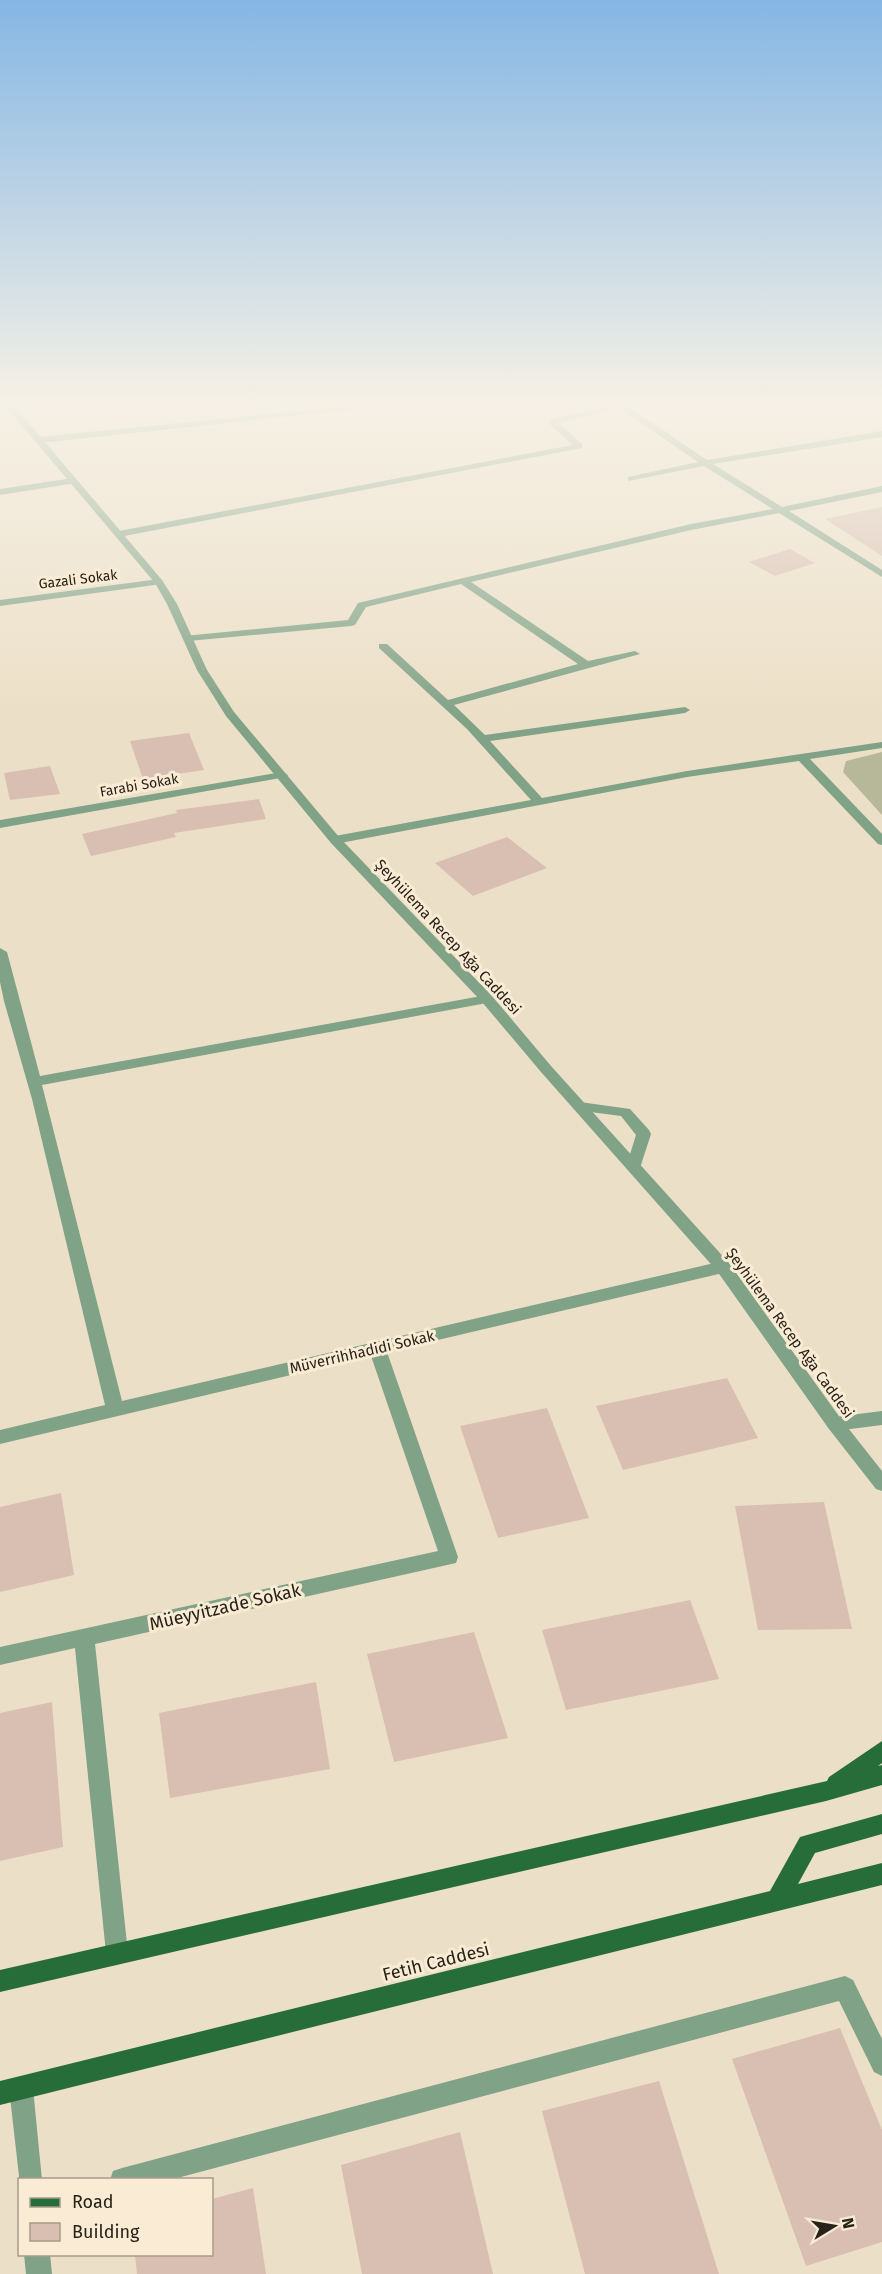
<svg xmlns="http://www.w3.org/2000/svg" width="882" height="2274" font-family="'Fira Sans',sans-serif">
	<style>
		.green { fill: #b6b899 }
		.building { fill: #d9beb2 }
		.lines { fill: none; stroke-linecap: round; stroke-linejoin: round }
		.minor { fill: #80a286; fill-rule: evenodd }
		.tertiary { fill: #80a286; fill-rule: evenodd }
		.primary { fill: #276d3a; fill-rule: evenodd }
		.labels { text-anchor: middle; stroke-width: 6; stroke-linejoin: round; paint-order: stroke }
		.far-street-label { font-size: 14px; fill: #28231a; stroke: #faecd4 }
		.street-label { font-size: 15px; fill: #28231a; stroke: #faecd4 }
		.near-street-label { font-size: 18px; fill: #28231a; stroke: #faecd4 }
	</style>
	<rect width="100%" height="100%" fill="#ecdfc7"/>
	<polygon class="green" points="882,752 882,815 843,772 846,761"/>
	<g class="building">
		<polygon points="882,507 882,556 825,519"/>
		<polygon points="790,549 815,563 775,576 749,562"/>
		<polygon points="189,733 204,770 143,779 130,741"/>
		<polygon points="50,766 60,794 10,800 4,773"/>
		<polygon points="259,799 266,819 174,833 176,837 91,856 82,834 177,813 176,810"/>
		<polygon points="507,837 547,868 473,896 435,863"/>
		<polygon points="727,1378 758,1438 623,1470 596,1406"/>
		<polygon points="547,1408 589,1518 498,1538 460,1426"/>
		<polygon points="61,1493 74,1575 0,1592 0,1507"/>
		<polygon points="824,1502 852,1629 758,1630 735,1506"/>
		<polygon points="690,1600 719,1679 566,1710 542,1630"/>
		<polygon points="474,1632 508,1738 394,1762 367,1654"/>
		<polygon points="316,1682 330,1769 170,1798 159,1713"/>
		<polygon points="52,1702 63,1847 0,1861 0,1713"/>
		<polygon points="840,2028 882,2130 882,2242 806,2266 732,2059"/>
		<polygon points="659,2081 719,2274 585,2274 542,2111"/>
		<polygon points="460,2132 493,2274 362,2274 341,2165"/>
		<polygon points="253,2188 266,2274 137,2274 135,2254 212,2254 212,2199"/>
	</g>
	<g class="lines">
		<g class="minor">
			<polygon points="391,402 424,402 39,443 35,440 39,437"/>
			<polygon points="612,402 639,402 627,406 707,460 882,431 882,437 713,464 782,507 882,486 882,492 789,511 882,570 882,577 779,513 691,530 471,582 588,661 635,651 640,654 454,705 485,735 685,707 690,710 685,713 490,741 542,798 687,771 882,742 882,748 810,759 882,834 882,845 878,844 799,761 687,777 335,844 331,843 331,837 335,836 531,800 467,729 379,648 379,644 387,644 448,700 578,664 461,584 366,607 355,625 351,626 188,641 183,638 184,636 348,620 358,603 691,524 773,509 704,466 628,481 628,477 698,462 619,408 558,423 582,444 582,448 119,537 114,534 119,531 573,445 549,424 549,420 613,405"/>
			<polygon points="870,402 880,402 882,409"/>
			<polygon points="73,478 76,479 76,483 0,495 0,489"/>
			<polygon points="159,579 162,580 162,584 0,606 0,600"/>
			<polygon points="282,772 288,775 286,777 0,828 0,820"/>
			<polygon points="0,948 7,952 40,1076 487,995 494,999 487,1003 42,1085 122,1401 723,1261 729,1263 731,1267 729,1271 723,1273 387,1352 458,1557 456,1563 95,1644 128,1953 125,1961 117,1964 109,1961 106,1953 75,1648 0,1665 0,1647 438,1551 371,1356 0,1444 0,1430 105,1405 32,1099 4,1001 0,982"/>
			<polygon points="580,1102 630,1109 649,1130 651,1134 639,1171 634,1172 626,1167 636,1135 621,1116 575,1110 573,1107 575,1104"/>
			<polygon points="882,1411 882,1425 835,1431 829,1429 826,1424 829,1419 835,1417"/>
			<polygon points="845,1976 853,1980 882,2039 882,2076 874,2072 839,2001 170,2180 110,2180 113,2171 122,2168"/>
			<polygon points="21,2076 29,2080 33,2088 42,2180 20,2180 20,2185 9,2088 13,2080"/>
			<polygon points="24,2254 50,2254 52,2274 26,2274"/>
		</g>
		<polygon class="tertiary" points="2,402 11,402 162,580 177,604 207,670 234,712 339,837 492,996 551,1066 729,1263 841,1419 882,1471 882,1491 876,1489 829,1429 717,1271 541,1072 482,1002 331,843 226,716 197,670 167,604 155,583"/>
		<g class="primary">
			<polygon points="882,1741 882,1763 878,1766 882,1765 882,1785 826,1801 0,1992 0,1970 827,1781 829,1777"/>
			<polygon points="882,1814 882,1834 815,1853 798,1884 882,1863 882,1885 0,2105 0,2081 770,1891 800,1837"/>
		</g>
	</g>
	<linearGradient id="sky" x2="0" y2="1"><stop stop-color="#85b6e3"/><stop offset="0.56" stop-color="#f6f1e6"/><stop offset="1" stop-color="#f6f1e6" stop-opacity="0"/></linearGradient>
	<rect width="882" height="721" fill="url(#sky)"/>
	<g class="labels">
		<g class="far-street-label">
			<text transform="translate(78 579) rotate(-7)" y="5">Gazali Sokak</text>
			<text transform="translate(139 785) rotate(-10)" y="5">Farabi Sokak</text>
		</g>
		<g class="street-label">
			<text transform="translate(448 937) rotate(47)" y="5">Şeyhülema Recep Ağa Caddesi</text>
			<text transform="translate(790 1333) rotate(54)" y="5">Şeyhülema Recep Ağa Caddesi</text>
			<text transform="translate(362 1352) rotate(-13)" y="5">Müverrihhadidi Sokak</text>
		</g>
		<g class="near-street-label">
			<text transform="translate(225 1607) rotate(-13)" y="6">Müeyyitzade Sokak</text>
			<text transform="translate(436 1962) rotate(-14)" y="6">Fetih Caddesi</text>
		</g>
	</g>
	<rect x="18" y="2178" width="195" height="78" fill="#faecd4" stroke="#a69c8a" stroke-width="1.5"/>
	<rect x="30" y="2198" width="30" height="9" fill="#276d3a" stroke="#a69c8a" stroke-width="1.5"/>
	<text x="72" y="2208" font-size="18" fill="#28231a">Road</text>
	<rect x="30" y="2223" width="30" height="18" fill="#d9beb2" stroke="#a69c8a" stroke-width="1.5"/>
	<text x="72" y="2238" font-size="18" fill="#28231a">Building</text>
	<g transform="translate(834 2226) rotate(79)" stroke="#faecd4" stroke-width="4.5" paint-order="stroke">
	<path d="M0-4.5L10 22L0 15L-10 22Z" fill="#28231a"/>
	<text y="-9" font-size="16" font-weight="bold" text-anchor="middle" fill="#28231a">N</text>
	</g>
</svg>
